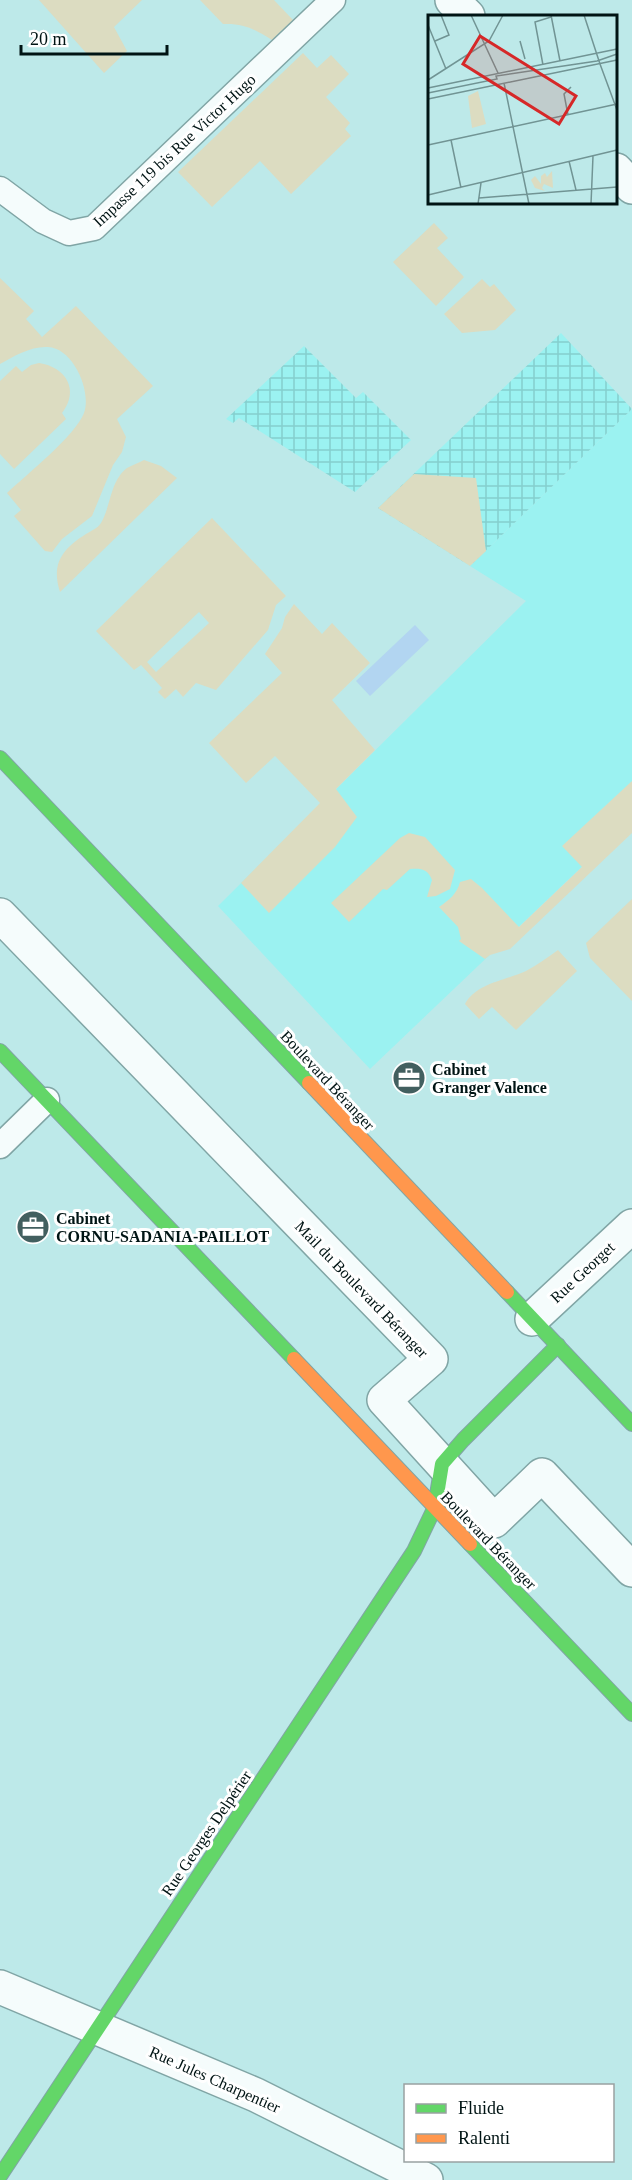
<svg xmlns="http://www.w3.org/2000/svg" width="632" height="2180" font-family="'Times New Roman',serif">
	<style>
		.built { fill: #9bf2f1 }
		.industrial { fill: url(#industrial-grid) }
		.grass { fill: #dcdcc1; fill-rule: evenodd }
		.water { fill: #b2d5f1 }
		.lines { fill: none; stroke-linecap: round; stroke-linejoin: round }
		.lane-casing { stroke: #80a5a5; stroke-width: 27 }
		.street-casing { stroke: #80a5a5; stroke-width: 36 }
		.fast-casing { stroke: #80a5a5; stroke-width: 16 }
		.slow-casing { stroke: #80a5a5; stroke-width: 16 }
		.lane { stroke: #f5fcfc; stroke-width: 24 }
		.street { stroke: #f5fcfc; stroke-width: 33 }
		.fast { stroke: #63d668; stroke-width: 14 }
		.slow { stroke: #ff974d; stroke-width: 14 }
		.labels { text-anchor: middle; stroke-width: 6; stroke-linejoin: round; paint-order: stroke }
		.street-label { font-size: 16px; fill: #001414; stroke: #fff }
		.poi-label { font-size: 16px; font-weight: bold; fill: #001414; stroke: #fff; text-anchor: start }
		.inset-road { fill: none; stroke: #719494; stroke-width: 1.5 }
		.view { fill: #d62828; fill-opacity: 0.15; stroke: #d62828; stroke-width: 3 }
		.inset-edge { fill: none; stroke: #001414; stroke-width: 3 }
	</style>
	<defs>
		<pattern id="industrial-grid" width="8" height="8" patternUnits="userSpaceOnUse" patternTransform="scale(1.5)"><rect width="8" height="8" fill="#9bf2f1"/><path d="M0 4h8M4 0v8" fill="none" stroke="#84cfce"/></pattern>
	</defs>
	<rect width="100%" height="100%" fill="#bde9e9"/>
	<polygon class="built" points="632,409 632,819 370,1069 218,906 526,601 470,566"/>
	<g class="industrial">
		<polygon points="561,333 632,409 470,566 378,508"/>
		<polygon points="304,346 356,398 363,392 411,440 355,492 239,418 233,423 226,419"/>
	</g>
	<g class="grass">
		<polygon points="39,0 142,0 114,27 127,51 104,73"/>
		<path d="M200,0H274L293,20L272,40C255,29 243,23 223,24Z"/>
		<polygon points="303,53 317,68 331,55 349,74 326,97 350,123 345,129 351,136 291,194 260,161 212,207 178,172"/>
		<polygon points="434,223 448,238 437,248 464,277 436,306 393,262"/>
		<path d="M0,278L34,311L26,319L42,337L76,306L153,386L117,419L126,437L122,452L113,465L92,516L62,539L52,552L45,551L14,516L21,510L7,493C25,476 76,435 84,413C92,391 73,348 48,347C31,346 14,356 0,364Z"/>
		<polygon points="482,279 490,287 494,284 516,310 495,330 462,333 444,314"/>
		<path d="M39,363C66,367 80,390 62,413L66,419L14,469L0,454V381L16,366L22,372L31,365Z"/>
		<path d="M144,460L161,466L177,478L60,592C51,564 62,549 86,534C92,530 97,529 101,523C111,506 110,481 127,468C132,465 139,463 144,460Z"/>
		<polygon points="414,474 476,478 486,551 470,566 378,508"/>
		<path d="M212,518L286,596L276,605L268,630L216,690L196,683L183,697L176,689L165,699L158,692L162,688L141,665L134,670L96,631ZM199,612L209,623L156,672L147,662Z"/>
		<polygon points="294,604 322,634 332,623 370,663 332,700 375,750 336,789 357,817 335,847 269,913 241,883 320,803 275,756 246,783 209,743 282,673 265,654 282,628 285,617"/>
		<path d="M632,781V833L510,949L490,955L485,959L459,941L461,939L458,927L439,907C449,900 457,894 460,882L471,879L482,888L519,927L582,867L562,846Z"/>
		<path d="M409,833L425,837L455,870L450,889L436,896L427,897L432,880C428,869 421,868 410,869L387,890L383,889L349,922L331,903L400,838Z"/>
		<polygon points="632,899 632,1001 590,958 586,943"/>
		<path d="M558,950L577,971L516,1030L492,1007L479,1019L465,1004C476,983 507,980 526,971C537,965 548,957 558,950Z"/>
	</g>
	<polygon class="water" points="415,625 429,640 370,696 356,681"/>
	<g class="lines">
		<defs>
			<g id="lane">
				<polyline points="0,189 43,221 69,233 94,228 333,0"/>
				<polyline points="0,1146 47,1100"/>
			</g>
			<g id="street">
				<polyline points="452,0 468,16"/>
				<polyline points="616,170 632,187"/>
				<polyline points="0,915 431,1359 384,1400 494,1521 542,1475 632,1570"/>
				<polyline points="532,1319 632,1226"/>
				<polyline points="0,1987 256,2095 426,2180"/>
			</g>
			<g id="fast">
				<polyline points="0,758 309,1083"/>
				<polyline points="0,1051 294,1359"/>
				<polyline points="507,1292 632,1424"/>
				<polyline points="435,1507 442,1464 463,1440 558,1345"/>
				<polyline points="470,1544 632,1714"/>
				<polyline points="0,2176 414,1551 435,1507"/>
			</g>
			<g id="slow">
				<polyline points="309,1083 507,1292"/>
				<polyline points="294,1359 470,1544"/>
			</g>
		</defs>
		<use href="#lane" class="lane-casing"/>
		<use href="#street" class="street-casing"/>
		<use href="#fast" class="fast-casing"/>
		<use href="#slow" class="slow-casing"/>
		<use href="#lane" class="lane"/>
		<use href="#street" class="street"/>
		<use href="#fast" class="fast"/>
		<use href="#slow" class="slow"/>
	</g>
	<defs>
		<symbol id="office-disc" viewBox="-11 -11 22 22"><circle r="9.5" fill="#425f5f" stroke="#fff"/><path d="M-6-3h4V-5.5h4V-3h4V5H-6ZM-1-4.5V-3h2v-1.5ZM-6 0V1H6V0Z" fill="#fff"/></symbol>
	</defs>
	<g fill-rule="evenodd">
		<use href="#office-disc" x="390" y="1059" width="38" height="38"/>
		<use href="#office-disc" x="14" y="1208" width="38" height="38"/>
	</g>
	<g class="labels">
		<g class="street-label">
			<text transform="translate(174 150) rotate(-43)" y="6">Impasse 119 bis Rue Victor Hugo</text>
			<text transform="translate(328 1080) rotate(47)" y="6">Boulevard Béranger</text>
			<text transform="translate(582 1272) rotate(-43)" y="6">Rue Georget</text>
			<text transform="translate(362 1289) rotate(46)" y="6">Mail du Boulevard Béranger</text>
			<text transform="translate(489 1540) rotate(46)" y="6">Boulevard Béranger</text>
			<text transform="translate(206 1833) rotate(-56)" y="6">Rue Georges Delpérier</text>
			<text transform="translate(215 2079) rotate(24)" y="6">Rue Jules Charpentier</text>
		</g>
		<g class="poi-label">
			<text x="432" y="1075">Cabinet<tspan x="432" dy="18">Granger Valence</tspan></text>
			<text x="56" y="1224">Cabinet<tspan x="56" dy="18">CORNU-SADANIA-PAILLOT</tspan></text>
		</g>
	</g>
	<g transform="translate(428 15)">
		<rect width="189" height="189" fill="#bde9e9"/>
		<path d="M124,156L125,173L116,169L114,173L117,176L107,173L103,165L107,161L113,169V161L117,158L119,162Z" fill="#dcdcc1"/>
		<path d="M50,76L58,109L44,113L40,81Z" fill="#dcdcc1"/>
		<path class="inset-road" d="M43,0L70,58M123,0L132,46M156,0L172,49M0,10L18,54M7,26L21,20L13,0M92,26L97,44M172,49L189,95M115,50L107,7L123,2M0,65L61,26L75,0M76,68L101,189M0,73L189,34M0,78L69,64L68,61L169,46L189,39M0,84L189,45M140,100L136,79L143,72M23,125L33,173M0,130L189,89M141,146L148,175M0,180L189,135M51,183L189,172M50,189L53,168M163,189L165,141"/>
		<path class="view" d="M52,21L148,81L131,109L35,49Z"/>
		<rect width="189" height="189" class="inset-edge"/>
	</g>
	<rect x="404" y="2084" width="210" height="78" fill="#ffffff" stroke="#99a1a1" stroke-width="1.5"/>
	<rect x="416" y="2104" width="30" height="9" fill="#63d668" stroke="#99a1a1" stroke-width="1.5"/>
	<text x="458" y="2114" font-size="18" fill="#001414">Fluide</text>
	<rect x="416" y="2134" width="30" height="9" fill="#ff974d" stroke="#99a1a1" stroke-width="1.5"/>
	<text x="458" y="2144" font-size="18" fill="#001414">Ralenti</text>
	<path d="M21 45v9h146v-9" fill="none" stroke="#001414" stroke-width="3"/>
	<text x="30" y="45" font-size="18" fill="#001414" stroke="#ffffff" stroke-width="4.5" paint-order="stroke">20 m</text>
</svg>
